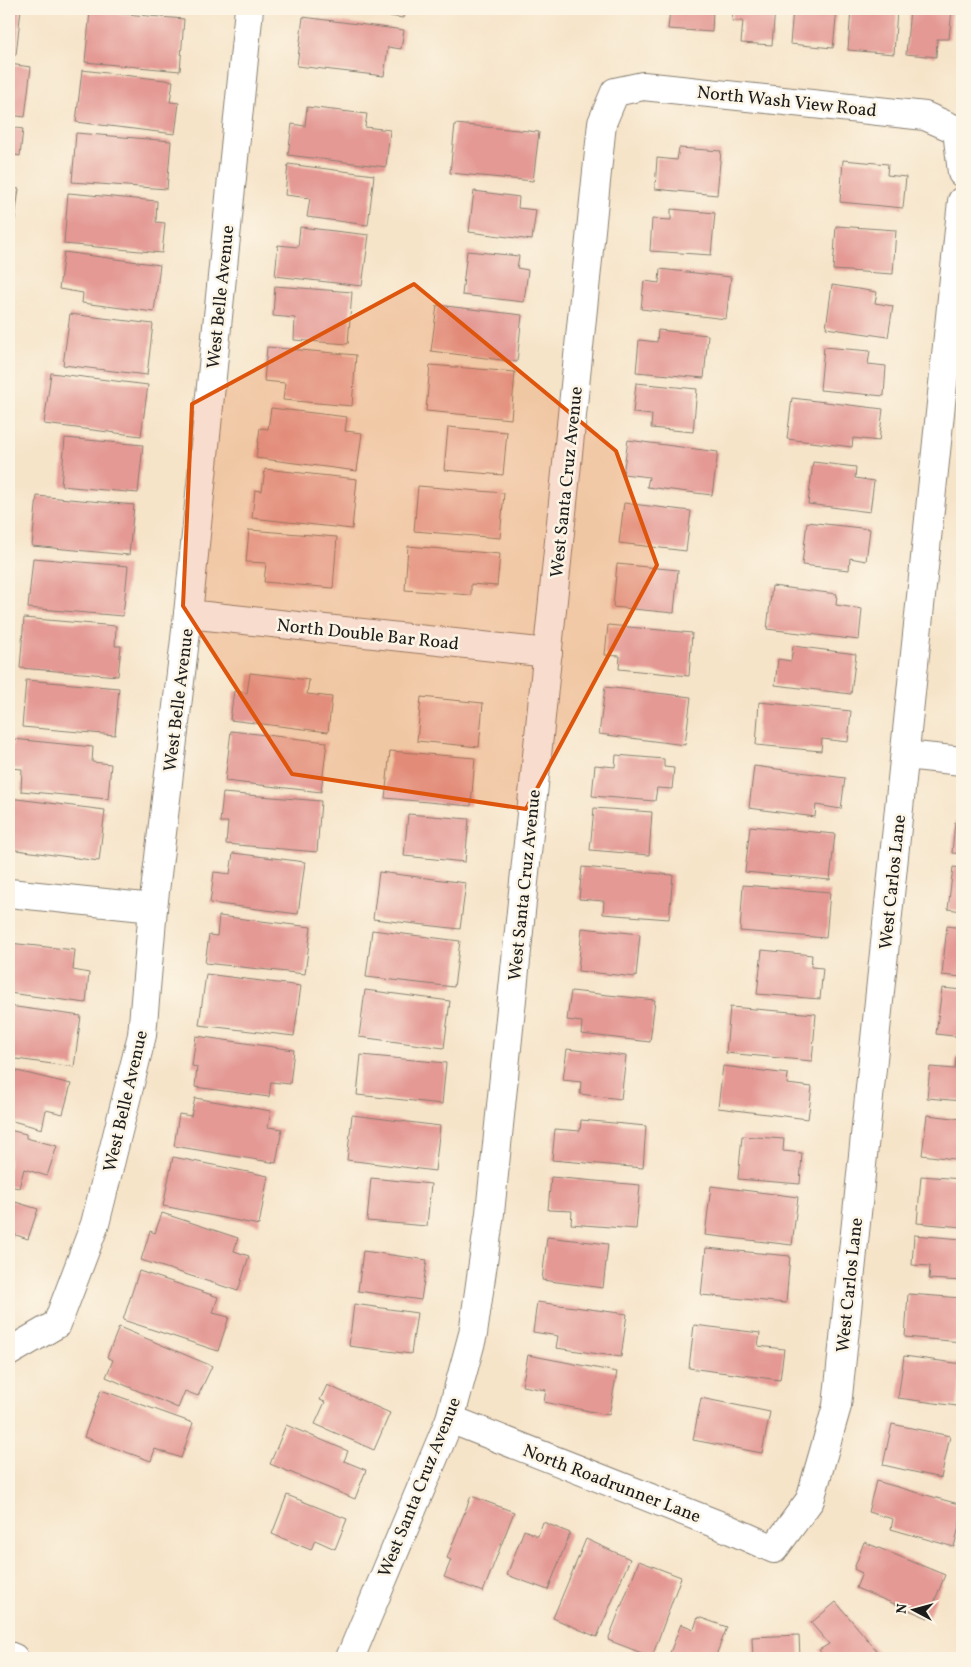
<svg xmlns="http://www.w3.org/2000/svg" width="971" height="1667" font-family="Vollkorn,serif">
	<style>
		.building { fill: #e49994 }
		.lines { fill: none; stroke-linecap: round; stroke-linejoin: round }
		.street-casing { stroke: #898072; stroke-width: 30 }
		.secondary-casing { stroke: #898072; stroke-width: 30 }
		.street { stroke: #fff; stroke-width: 28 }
		.secondary { stroke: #fff; stroke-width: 28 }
		.marked { fill: #de560d; fill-opacity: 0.2; stroke: #de560d; stroke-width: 4; stroke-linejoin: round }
		.labels { text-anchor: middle; stroke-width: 5; stroke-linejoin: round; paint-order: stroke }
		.street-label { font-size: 18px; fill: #1c1c1c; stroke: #fcf5e5 }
	</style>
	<rect width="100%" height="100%" fill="#fcf5e5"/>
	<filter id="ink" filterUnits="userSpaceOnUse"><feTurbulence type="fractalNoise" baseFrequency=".02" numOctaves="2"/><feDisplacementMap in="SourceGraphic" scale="10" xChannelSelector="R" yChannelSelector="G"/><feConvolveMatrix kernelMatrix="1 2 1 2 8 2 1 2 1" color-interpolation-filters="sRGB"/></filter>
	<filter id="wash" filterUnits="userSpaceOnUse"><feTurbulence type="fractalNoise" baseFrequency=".0096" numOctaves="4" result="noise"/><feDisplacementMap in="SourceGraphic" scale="20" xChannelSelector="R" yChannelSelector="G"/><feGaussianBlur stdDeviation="1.12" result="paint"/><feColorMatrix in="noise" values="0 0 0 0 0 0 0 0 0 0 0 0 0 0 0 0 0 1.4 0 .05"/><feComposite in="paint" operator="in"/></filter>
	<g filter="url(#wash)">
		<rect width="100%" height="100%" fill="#f6e4c9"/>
		<g id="blocks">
			<g class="building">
				<polygon points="9,9 21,9 16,55 9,54"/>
				<polygon points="338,9 404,9 403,18"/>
				<polygon points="670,9 713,9 712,32 668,29"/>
				<polygon points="733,9 775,9 772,45 741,43 743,21 732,21"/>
				<polygon points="793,9 837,9 833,48 790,44"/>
				<polygon points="851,9 897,9 894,54 848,50"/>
				<polygon points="910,9 952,9 949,39 937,39 936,57 906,54"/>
				<polygon points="90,11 184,19 180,71 85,62"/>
				<polygon points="303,17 404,30 401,49 388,47 384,76 297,66"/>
				<polygon points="9,64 31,67 25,117 9,115"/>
				<polygon points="82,70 173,81 170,102 179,103 175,134 76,122"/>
				<polygon points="307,107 367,114 365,127 390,130 386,167 288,155 292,124 305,126"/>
				<polygon points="455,124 539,132 533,181 450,173"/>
				<polygon points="9,127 23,129 20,156 9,154"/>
				<polygon points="76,133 171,141 167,189 72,182"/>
				<polygon points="679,148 721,151 717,195 655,189 657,158 677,160"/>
				<polygon points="843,160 888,164 887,175 906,177 903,208 840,202"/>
				<polygon points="288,164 374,175 368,225 307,217 310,198 285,195"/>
				<polygon points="9,188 19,189 12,240 9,239"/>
				<polygon points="474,191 519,197 518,208 536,210 532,240 469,232"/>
				<polygon points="68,193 157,201 156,222 165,223 162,253 64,244"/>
				<polygon points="671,209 715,213 711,255 650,251 652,219 671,220"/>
				<polygon points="836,226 896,230 893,274 833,270"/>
				<polygon points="300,227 369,235 362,286 275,276 278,245 298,247"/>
				<polygon points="9,246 13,247 10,275 9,275"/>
				<polygon points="467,251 519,256 517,268 528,270 524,302 462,295"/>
				<polygon points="64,252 160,265 154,312 82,303 83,293 59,289"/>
				<polygon points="660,269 731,277 726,319 641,309 644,281 659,283"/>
				<polygon points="832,285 877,292 875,303 893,306 888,337 826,328"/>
				<polygon points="275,286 352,292 348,344 294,340 295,318 273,316"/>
				<polygon points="437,305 522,315 517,362 431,351"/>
				<polygon points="70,314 153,324 147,375 63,365"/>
				<polygon points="658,330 708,335 704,378 636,372 639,340 657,342"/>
				<polygon points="267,347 356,355 352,406 283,400 285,383 264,381"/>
				<polygon points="824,347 870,351 868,364 886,366 884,396 820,390"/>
				<polygon points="430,365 515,372 511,419 426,411"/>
				<polygon points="51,373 148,385 141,436 44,424"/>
				<polygon points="636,383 697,389 693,432 651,428 652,415 633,413"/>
				<polygon points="792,398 883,409 879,441 853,438 852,447 787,439"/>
				<polygon points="271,408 347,417 345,431 362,433 357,471 256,458 260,428 268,429"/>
				<polygon points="448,427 507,432 503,475 444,470"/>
				<polygon points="65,438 143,445 138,493 61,486"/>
				<polygon points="628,440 718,452 712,495 647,487 649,477 623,474"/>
				<polygon points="813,462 856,467 855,478 874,481 870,512 808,504"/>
				<polygon points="265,469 357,479 352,529 252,518 255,490 262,491"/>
				<polygon points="418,486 504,493 500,538 414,531"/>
				<polygon points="37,496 134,505 129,555 32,546"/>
				<polygon points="624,503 691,511 686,551 619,543"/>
				<polygon points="807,522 870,529 866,561 850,558 849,570 802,565"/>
				<polygon points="249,530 337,537 333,588 264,582 266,563 246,562"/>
				<polygon points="408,546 500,554 497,586 471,584 471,595 405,590"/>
				<polygon points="33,558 128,566 123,616 28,608"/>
				<polygon points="617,564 678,570 674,613 613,607"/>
				<polygon points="772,586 837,594 836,605 862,609 859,640 767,629"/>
				<polygon points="24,618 116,626 115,646 121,646 118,676 20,668"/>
				<polygon points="608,625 692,633 689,676 619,669 620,656 605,655"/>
				<polygon points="793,646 856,654 851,694 775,685 778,659 791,661"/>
				<polygon points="250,673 309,680 307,694 332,697 328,732 230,720 234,691 247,693"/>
				<polygon points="26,680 119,688 115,735 22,727"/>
				<polygon points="605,687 691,697 685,745 599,734"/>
				<polygon points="421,697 483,703 479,747 417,741"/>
				<polygon points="759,702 851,711 848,742 822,739 821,751 756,745"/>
				<polygon points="231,731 327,742 321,792 225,781"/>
				<polygon points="13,739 93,747 92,762 111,764 108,799 21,791 22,769 10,768"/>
				<polygon points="390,751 475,758 471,806 385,798"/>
				<polygon points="616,755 664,759 664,767 674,768 672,789 657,788 655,801 592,796 595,765 615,767"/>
				<polygon points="754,766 845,778 841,809 816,805 815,817 749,808"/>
				<polygon points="223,793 321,801 317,852 226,844 228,822 220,822"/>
				<polygon points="9,798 105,810 99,861 9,849"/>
				<polygon points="594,808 652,812 649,855 590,850"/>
				<polygon points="408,814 469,819 465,862 404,856"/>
				<polygon points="955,822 962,823 962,854 952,853"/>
				<polygon points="750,826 835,834 830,880 745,872"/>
				<polygon points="233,853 305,862 298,914 210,903 214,872 230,874"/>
				<polygon points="582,867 673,875 669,919 603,914 604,901 579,899"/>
				<polygon points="953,867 962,868 962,911 948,909"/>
				<polygon points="379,872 466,883 460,929 373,919"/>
				<polygon points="743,885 830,892 826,938 740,931"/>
				<polygon points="219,916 311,927 305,974 205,963 209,935 217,936"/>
				<polygon points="947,926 962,928 962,977 942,975"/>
				<polygon points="582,928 640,934 636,977 578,971"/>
				<polygon points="372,930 460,941 454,987 366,977"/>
				<polygon points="9,943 75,950 73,970 89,973 86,1003 9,993"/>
				<polygon points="762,950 812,955 811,967 823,968 820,999 757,994"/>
				<polygon points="206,974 301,986 294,1036 199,1025"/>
				<polygon points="942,988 962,990 962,1037 936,1034"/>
				<polygon points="365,990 450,1001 444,1048 359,1037"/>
				<polygon points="571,991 655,1000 650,1042 581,1034 582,1022 567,1020"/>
				<polygon points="9,1006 81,1016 74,1067 9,1058"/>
				<polygon points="730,1007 816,1014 812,1061 726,1053"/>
				<polygon points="196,1036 294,1050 290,1084 271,1082 269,1097 195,1087 197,1067 192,1066"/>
				<polygon points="567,1049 626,1056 621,1099 580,1094 581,1082 563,1080"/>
				<polygon points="361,1055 446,1063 442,1104 357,1095"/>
				<polygon points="956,1057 962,1058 962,1101 927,1098 930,1067 955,1069"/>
				<polygon points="723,1066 788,1074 787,1084 812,1087 808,1119 718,1108"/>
				<polygon points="9,1069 71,1084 63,1114 46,1110 42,1129 9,1120"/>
				<polygon points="195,1098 271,1111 268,1127 282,1129 276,1163 174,1146 179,1114 191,1116"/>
				<polygon points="352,1115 440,1126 435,1171 347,1160"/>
				<polygon points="927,1115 962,1119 962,1160 922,1155"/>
				<polygon points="581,1120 646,1126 643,1168 552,1160 555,1129 580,1131"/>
				<polygon points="9,1130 26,1134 26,1138 57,1146 47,1176 24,1169 19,1188 9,1186"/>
				<polygon points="742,1136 784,1139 783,1151 802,1153 800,1184 738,1179"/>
				<polygon points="173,1157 268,1176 259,1225 163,1206"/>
				<polygon points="921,1176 962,1179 962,1227 917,1223"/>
				<polygon points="551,1177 640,1185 636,1229 571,1224 572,1211 548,1210"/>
				<polygon points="371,1178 431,1184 427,1226 367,1221"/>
				<polygon points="711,1186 798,1197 792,1245 705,1235"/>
				<polygon points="9,1200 38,1209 28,1239 13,1234 9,1246"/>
				<polygon points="162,1213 238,1238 234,1251 249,1256 238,1291 141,1260 150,1231 155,1233"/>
				<polygon points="914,1235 962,1239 962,1281 929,1279 930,1266 912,1265"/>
				<polygon points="547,1237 608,1244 603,1288 542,1280"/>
				<polygon points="706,1248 790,1256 786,1303 701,1295"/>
				<polygon points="363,1251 427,1260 421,1300 358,1291"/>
				<polygon points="139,1271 218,1297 213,1313 229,1317 218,1351 123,1320"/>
				<polygon points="908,1294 962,1298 962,1342 905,1337"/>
				<polygon points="537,1302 627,1314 621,1357 556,1348 558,1336 533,1332"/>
				<polygon points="354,1304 417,1313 411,1354 349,1346"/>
				<polygon points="694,1325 760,1333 758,1346 784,1349 780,1380 689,1368"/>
				<polygon points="119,1327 212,1366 198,1396 185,1391 178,1408 106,1377 113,1360 107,1357"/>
				<polygon points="528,1355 617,1372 609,1415 544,1402 546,1390 522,1386"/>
				<polygon points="904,1356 962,1364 957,1406 898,1398"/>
				<polygon points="327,1385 390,1413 374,1450 315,1424 325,1402 320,1400"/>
				<polygon points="101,1390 193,1423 181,1458 155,1449 151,1461 84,1437"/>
				<polygon points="701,1398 770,1412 762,1453 693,1440"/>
				<polygon points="892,1424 950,1436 941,1478 883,1465"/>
				<polygon points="286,1425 348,1451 344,1461 366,1470 355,1499 270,1464"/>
				<polygon points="876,1481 962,1505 962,1515 954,1547 891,1529 893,1519 868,1512"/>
				<polygon points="287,1495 347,1519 335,1549 315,1540 311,1550 272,1534"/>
				<polygon points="471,1496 514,1512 483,1592 444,1577 451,1560 447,1558"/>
				<polygon points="543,1522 570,1533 548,1590 507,1575 524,1530 538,1536"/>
				<polygon points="586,1539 630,1559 597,1637 553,1618"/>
				<polygon points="864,1542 945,1575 928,1618 856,1588 862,1573 854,1569"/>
				<polygon points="639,1561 681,1577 652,1657 608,1640"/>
				<polygon points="836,1602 883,1658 826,1658 819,1650 829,1644 811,1623"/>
				<polygon points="698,1617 727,1627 715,1658 668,1658 681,1624 694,1629"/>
				<polygon points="799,1635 800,1658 753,1658 752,1637"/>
			</g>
		</g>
	</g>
	<g filter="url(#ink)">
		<use href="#blocks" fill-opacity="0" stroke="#898072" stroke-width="1"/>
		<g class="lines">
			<defs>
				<g id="street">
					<polyline points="188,614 548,653"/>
					<polyline points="905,755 962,761"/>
					<polyline points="9,893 153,908"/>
					<polyline points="9,1352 57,1324 95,1224 142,1035 153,908 188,614 249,9"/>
					<polyline points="450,1419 724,1527 774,1549 810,1500 837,1406 962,201"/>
					<polyline points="350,1658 450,1419 473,1334 490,1213 602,123 615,92 643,86 925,116 957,130 962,173"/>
				</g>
				<polyline id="secondary" points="9,1656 14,1658"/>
			</defs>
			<use href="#street" class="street-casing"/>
			<use href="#secondary" class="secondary-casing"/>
			<use href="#street" class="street"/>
			<use href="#secondary" class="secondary"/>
		</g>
	</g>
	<path class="marked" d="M414,284L616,451L657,565L526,809L292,774L183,606L192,404Z"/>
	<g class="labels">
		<g class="street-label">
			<text transform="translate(787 101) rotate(6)" y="6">North Wash View Road</text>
			<text transform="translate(220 297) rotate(-84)" y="6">West Belle Avenue</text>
			<text transform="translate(566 482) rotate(-84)" y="6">West Santa Cruz Avenue</text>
			<text transform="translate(368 634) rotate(6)" y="6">North Double Bar Road</text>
			<text transform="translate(178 700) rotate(-83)" y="6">West Belle Avenue</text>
			<text transform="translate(892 882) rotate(-84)" y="6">West Carlos Lane</text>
			<text transform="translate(524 885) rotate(-84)" y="6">West Santa Cruz Avenue</text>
			<text transform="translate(125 1101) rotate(-77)" y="6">West Belle Avenue</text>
			<text transform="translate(849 1285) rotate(-84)" y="6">West Carlos Lane</text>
			<text transform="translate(612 1483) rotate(21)" y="6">North Roadrunner Lane</text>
			<text transform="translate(419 1487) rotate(-68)" y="6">West Santa Cruz Avenue</text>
		</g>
	</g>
	<rect width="971" height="1667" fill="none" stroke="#fcf5e5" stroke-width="30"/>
	<g transform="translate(914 1610) rotate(276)" stroke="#fcf5e5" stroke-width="4" paint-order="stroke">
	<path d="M0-4L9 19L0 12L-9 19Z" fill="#1c1c1c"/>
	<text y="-8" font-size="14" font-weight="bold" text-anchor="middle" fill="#1c1c1c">N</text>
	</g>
</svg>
